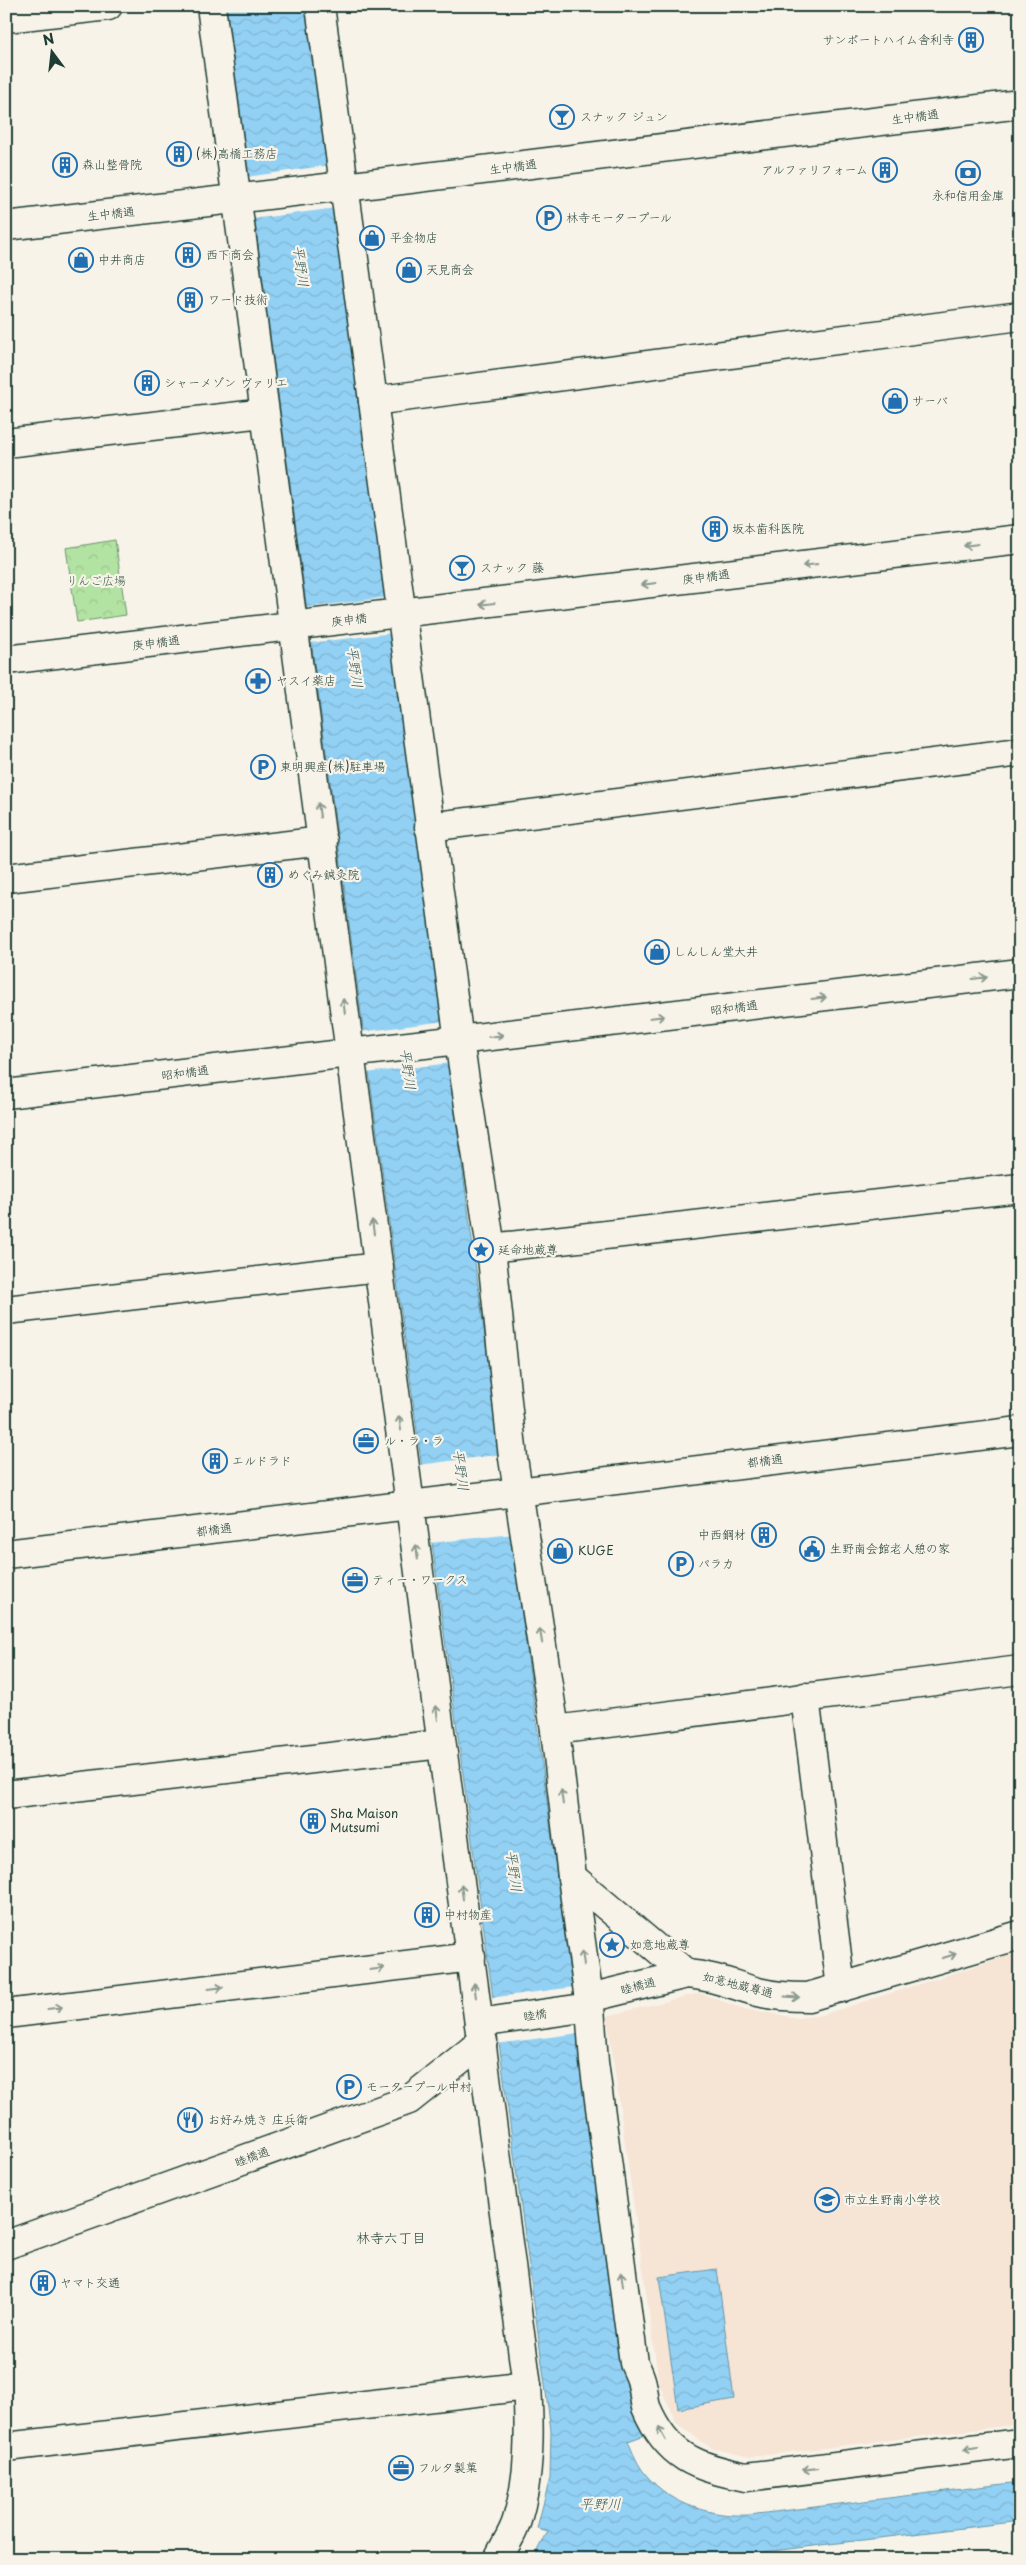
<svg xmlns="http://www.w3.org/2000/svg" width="1026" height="2565" font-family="'Playpen Sans','Klee One',sans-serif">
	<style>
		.built { fill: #f6e4d5 }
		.park { fill: url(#park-crowns); stroke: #69906c }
		.water { fill: url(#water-waves); stroke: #6596a7 }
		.pier { fill: #f7f3e8 }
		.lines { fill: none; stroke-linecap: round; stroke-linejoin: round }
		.street-casing { stroke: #1f3d34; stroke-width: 31 }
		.secondary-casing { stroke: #1f3d34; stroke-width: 31 }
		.street { stroke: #f7f3e8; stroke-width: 28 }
		.secondary { stroke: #f7f3e8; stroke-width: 28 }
		.oneway { stroke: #8b988e }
		.labels { text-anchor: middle; stroke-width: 4.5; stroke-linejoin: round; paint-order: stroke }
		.poi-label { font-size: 12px; fill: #1f3d34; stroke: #f7f3e8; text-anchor: start }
		.street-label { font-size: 12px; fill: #1f3d34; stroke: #f7f3e8 }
		.park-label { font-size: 12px; fill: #3d5e4a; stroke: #f7f3e8 }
		.water-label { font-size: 14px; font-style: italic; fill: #365b5a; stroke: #f7f3e8 }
		.neighbourhood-label { font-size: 14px; fill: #1f3d34; stroke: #f7f3e8 }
	</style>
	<defs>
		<pattern id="park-crowns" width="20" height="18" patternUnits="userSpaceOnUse" patternTransform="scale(1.25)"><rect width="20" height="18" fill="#b3e3a3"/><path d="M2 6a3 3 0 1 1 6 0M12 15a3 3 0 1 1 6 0" fill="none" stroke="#9ac48d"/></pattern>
		<pattern id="water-waves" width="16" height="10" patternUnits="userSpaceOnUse" patternTransform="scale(1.25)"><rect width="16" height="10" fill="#93d1f4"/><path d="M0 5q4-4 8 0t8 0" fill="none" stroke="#7eb4d2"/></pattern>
	</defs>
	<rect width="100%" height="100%" fill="#f7f3e8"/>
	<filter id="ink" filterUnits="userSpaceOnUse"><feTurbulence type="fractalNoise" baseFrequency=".02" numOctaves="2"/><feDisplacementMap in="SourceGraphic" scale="10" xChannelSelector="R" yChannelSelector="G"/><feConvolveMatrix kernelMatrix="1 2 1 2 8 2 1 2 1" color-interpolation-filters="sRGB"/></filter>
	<g filter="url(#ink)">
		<polygon class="built" points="1020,1952 1020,2424 750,2457 711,2448 676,2423 659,2383 607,2016 700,1993 744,2009 798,2018 822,2015"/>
		<polygon class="park" points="115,540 126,615 77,622 66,548"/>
		<g class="water">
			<path d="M226,6H307L623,2369L634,2414L645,2435L628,2441C633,2453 638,2466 647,2476C672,2505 712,2517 749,2515L1020,2482V2521L706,2559H534L548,2531L537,2528L550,2478L551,2430Z"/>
			<polygon points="717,2269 734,2399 678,2409 659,2277"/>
		</g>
		<g class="pier">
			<polygon points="331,165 337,208 252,219 246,177"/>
			<polygon points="389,597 393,633 309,643 304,608"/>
			<polygon points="445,1021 451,1063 366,1073 361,1032"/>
			<polygon points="503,1454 514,1534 429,1543 419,1465"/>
			<polygon points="574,1987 580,2033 496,2044 490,1998"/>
		</g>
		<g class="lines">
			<defs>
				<g id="street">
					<path d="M211,6L527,2386C530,2432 530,2476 517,2520C513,2534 504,2546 498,2559"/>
					<path d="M320,6L459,1041L491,1248L513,1458L555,1730L572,1877L590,2007L594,2062L634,2363C637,2370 641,2377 642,2384C644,2392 644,2400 646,2407C667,2457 696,2467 746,2477L1020,2443"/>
					<polyline points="6,18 108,6"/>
					<polyline points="373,401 1020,316"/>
					<polyline points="6,443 264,413"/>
					<polyline points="6,660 1020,539"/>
					<polyline points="429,827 1020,752"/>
					<polyline points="6,878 323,841"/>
					<polyline points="6,1094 1020,973"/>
					<polyline points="491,1248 1020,1188"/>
					<polyline points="6,1310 379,1267"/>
					<polyline points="805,1697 841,1988"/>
					<polyline points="555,1730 1020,1670"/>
					<polyline points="6,1795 441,1744"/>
					<path d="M572,1877L687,1974C713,1976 733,1985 758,1992C774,1996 791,1997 808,1997L1020,1935"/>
					<polyline points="589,1998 687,1974"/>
					<polyline points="6,2014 471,1957"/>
					<polyline points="479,2023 590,2007"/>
					<polyline points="6,2245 409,2100 483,2041"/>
					<polyline points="6,2447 527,2386"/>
				</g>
				<g id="secondary">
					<polyline points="6,226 335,187 345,187 1020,104"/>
					<polyline points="6,1554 1020,1431"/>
				</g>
			</defs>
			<use href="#street" class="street-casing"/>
			<use href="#secondary" class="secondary-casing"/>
			<use href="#street" class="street"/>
			<use href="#secondary" class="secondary"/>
		</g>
		<defs><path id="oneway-shaft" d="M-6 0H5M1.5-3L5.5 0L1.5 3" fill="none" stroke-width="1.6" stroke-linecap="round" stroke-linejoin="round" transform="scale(1.25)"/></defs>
		<g class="oneway">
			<use href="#oneway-shaft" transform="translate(971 545) rotate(173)"/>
			<use href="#oneway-shaft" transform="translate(810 565) rotate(173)"/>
			<use href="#oneway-shaft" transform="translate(649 584) rotate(173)"/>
			<use href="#oneway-shaft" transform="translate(487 604) rotate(173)"/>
			<use href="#oneway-shaft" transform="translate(319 810) rotate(-98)"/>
			<use href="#oneway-shaft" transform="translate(980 978) rotate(-7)"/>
			<use href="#oneway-shaft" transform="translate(819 998) rotate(-7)"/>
			<use href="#oneway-shaft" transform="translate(344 1006) rotate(-97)"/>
			<use href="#oneway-shaft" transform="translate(657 1017) rotate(-7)"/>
			<use href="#oneway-shaft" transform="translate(496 1036) rotate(-7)"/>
			<use href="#oneway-shaft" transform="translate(373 1227) rotate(-98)"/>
			<use href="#oneway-shaft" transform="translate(400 1423) rotate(-98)"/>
			<use href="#oneway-shaft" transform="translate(417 1552) rotate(-97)"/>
			<use href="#oneway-shaft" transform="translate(541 1636) rotate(-99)"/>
			<use href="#oneway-shaft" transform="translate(437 1713) rotate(-97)"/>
			<use href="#oneway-shaft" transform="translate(562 1797) rotate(-97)"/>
			<use href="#oneway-shaft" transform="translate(462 1892) rotate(-98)"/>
			<use href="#oneway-shaft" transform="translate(949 1956) rotate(-17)"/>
			<use href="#oneway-shaft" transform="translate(583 1958) rotate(-98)"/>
			<use href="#oneway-shaft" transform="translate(377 1969) rotate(-7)"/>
			<use href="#oneway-shaft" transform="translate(216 1988) rotate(-7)"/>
			<use href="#oneway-shaft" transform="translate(475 1990) rotate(-97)"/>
			<use href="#oneway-shaft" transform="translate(792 1997) rotate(4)"/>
			<use href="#oneway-shaft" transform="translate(55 2008) rotate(-7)"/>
			<use href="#oneway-shaft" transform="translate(622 2279) rotate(-98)"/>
			<use href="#oneway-shaft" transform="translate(662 2434) rotate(-119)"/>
			<use href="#oneway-shaft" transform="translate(971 2449) rotate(173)"/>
			<use href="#oneway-shaft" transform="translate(810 2469) rotate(173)"/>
		</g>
	</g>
	<defs>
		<symbol id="building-ring" viewBox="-11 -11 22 22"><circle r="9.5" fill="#f7f3e8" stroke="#1f6fb2" stroke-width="1.5"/><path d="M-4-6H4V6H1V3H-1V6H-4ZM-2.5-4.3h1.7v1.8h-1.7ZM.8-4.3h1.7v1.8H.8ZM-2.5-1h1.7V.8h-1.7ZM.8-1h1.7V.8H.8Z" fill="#1f6fb2"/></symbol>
		<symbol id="bar-ring" viewBox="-11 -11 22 22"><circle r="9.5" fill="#f7f3e8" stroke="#1f6fb2" stroke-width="1.5"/><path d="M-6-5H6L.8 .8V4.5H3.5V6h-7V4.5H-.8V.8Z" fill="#1f6fb2"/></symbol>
		<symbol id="bank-ring" viewBox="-11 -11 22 22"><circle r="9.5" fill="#f7f3e8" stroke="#1f6fb2" stroke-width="1.5"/><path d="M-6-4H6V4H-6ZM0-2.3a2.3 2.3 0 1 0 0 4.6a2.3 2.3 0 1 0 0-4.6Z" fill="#1f6fb2"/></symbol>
		<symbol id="parking-ring" viewBox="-11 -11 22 22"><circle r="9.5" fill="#f7f3e8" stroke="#1f6fb2" stroke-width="1.5"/><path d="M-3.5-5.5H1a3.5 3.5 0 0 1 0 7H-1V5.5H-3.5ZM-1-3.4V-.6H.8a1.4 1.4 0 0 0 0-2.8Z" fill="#1f6fb2"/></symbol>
		<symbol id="shop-ring" viewBox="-11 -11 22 22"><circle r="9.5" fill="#f7f3e8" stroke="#1f6fb2" stroke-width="1.5"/><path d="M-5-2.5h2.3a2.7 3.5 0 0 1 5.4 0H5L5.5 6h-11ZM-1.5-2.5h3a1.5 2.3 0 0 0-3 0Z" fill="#1f6fb2"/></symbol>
		<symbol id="pharmacy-ring" viewBox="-11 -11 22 22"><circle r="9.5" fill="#f7f3e8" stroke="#1f6fb2" stroke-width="1.5"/><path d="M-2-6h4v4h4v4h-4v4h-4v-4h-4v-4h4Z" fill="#1f6fb2"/></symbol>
		<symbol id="sight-ring" viewBox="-11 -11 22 22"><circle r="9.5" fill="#f7f3e8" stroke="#1f6fb2" stroke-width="1.5"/><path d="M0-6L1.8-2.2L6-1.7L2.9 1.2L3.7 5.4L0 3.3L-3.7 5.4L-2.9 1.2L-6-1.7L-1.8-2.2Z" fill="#1f6fb2"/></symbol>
		<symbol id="office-ring" viewBox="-11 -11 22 22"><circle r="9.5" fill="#f7f3e8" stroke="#1f6fb2" stroke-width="1.5"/><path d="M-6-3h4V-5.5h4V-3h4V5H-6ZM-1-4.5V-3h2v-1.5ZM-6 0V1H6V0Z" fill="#1f6fb2"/></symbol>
		<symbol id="civic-ring" viewBox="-11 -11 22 22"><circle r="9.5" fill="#f7f3e8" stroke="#1f6fb2" stroke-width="1.5"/><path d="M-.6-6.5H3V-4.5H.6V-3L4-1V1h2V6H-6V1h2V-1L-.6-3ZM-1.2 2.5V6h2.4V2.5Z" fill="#1f6fb2"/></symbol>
		<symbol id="restaurant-ring" viewBox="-11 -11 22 22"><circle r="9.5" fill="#f7f3e8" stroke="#1f6fb2" stroke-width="1.5"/><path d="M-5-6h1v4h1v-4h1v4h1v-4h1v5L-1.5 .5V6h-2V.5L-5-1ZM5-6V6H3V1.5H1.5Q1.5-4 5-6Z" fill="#1f6fb2"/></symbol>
		<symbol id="school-ring" viewBox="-11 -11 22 22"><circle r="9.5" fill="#f7f3e8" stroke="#1f6fb2" stroke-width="1.5"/><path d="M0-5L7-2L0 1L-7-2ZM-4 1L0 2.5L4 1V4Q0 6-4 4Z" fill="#1f6fb2"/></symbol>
	</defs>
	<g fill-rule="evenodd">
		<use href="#building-ring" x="957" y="26" width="28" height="28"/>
		<use href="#bar-ring" x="548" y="103" width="28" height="28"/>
		<use href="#building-ring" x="165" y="140" width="28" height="28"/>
		<use href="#building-ring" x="51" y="151" width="28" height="28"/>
		<use href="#building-ring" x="871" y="156" width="28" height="28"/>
		<use href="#bank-ring" x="954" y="159" width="28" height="28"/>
		<use href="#parking-ring" x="535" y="204" width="28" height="28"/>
		<use href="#shop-ring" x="358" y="224" width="28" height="28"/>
		<use href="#building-ring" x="174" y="241" width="28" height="28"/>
		<use href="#shop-ring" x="67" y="246" width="28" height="28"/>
		<use href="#shop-ring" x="395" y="256" width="28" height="28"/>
		<use href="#building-ring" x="176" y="286" width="28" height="28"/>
		<use href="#building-ring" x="133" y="369" width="28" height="28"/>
		<use href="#shop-ring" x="881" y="387" width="28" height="28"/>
		<use href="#building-ring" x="701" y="515" width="28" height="28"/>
		<use href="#bar-ring" x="448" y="554" width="28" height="28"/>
		<use href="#pharmacy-ring" x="244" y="667" width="28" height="28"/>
		<use href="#parking-ring" x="249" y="753" width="28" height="28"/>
		<use href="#building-ring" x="256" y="861" width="28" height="28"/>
		<use href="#shop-ring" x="643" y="938" width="28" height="28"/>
		<use href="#sight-ring" x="467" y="1236" width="28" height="28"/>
		<use href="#office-ring" x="352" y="1427" width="28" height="28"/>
		<use href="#building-ring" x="201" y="1447" width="28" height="28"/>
		<use href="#building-ring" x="750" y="1521" width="28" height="28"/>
		<use href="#civic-ring" x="798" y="1535" width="28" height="28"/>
		<use href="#shop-ring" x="546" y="1537" width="28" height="28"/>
		<use href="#parking-ring" x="667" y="1550" width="28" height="28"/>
		<use href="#office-ring" x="341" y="1566" width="28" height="28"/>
		<use href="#building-ring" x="299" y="1807" width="28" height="28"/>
		<use href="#building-ring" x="413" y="1901" width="28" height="28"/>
		<use href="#sight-ring" x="598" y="1931" width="28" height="28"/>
		<use href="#parking-ring" x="335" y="2073" width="28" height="28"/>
		<use href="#restaurant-ring" x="176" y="2106" width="28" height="28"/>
		<use href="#school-ring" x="813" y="2186" width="28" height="28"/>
		<use href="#building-ring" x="29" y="2269" width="28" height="28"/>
		<use href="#office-ring" x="387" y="2454" width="28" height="28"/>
	</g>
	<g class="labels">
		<g class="poi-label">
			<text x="954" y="44" text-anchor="end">サンポートハイム舎利寺</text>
			<text x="580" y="121">スナック ジュン</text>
			<text x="196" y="158">(株)高橋工務店</text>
			<text x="82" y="169">森山整骨院</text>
			<text x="868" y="174" text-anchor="end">アルファリフォーム</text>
			<text x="968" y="200" text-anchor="middle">永和信用金庫</text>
			<text x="566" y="222">林寺モータープール</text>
			<text x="390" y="242">平金物店</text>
			<text x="206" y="259">西下商会</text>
			<text x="98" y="264">中井商店</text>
			<text x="426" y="274">天見商会</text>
			<text x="208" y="304">ワード技術</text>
			<text x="164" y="387">シャーメゾン ヴァリエ</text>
			<text x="912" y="405">サーバ</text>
			<text x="732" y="533">坂本歯科医院</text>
			<text x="480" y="572">スナック 藤</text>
			<text x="276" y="685">ヤスイ薬店</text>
			<text x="280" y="771">東明興産(株)駐車場</text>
			<text x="288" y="879">めぐみ鍼灸院</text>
			<text x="674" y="956">しんしん堂大井</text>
			<text x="498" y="1254">延命地蔵尊</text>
			<text x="384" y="1445">ル・ラ・ラ</text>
			<text x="232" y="1465">エルドラド</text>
			<text x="746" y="1539" text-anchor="end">中西鋼材</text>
			<text x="830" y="1553">生野南会館老人憩の家</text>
			<text x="578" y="1555">KUGE</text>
			<text x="698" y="1568">パラカ</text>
			<text x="372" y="1584">ティー・ワークス</text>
			<text x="330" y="1818">Sha Maison<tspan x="330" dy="14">Mutsumi</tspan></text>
			<text x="444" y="1919">中村物産</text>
			<text x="630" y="1949">如意地蔵尊</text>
			<text x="366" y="2091">モータープール中村</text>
			<text x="208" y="2124">お好み焼き 庄兵衛</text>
			<text x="844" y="2204">市立生野南小学校</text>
			<text x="60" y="2287">ヤマト交通</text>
			<text x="418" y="2472">フルタ製菓</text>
		</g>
		<g class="street-label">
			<text transform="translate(915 117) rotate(-7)" y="4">生中橋通</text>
			<text transform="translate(513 167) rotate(-7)" y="4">生中橋通</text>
			<text transform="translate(111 214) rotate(-6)" y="4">生中橋通</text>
			<text transform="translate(706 577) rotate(-7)" y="4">庚申橋通</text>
			<text transform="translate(349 620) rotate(-7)" y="4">庚申橋</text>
			<text transform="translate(156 643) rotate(-7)" y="4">庚申橋通</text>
			<text transform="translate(734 1008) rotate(-7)" y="4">昭和橋通</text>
			<text transform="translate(185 1073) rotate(-7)" y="4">昭和橋通</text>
			<text transform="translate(765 1461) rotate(-7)" y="4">都橋通</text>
			<text transform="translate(214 1530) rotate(-7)" y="4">都橋通</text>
			<text transform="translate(738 1985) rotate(14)" y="4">如意地蔵尊通</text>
			<text transform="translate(638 1986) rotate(-14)" y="4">睦橋通</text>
			<text transform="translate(535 2015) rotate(-8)" y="4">睦橋</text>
			<text transform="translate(252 2157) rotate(-20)" y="4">睦橋通</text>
		</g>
		<g class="park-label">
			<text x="96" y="585">りんご広場</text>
		</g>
		<g class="water-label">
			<text transform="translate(301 266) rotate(82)" y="5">平野川</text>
			<text transform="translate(355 667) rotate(82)" y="5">平野川</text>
			<text transform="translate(408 1069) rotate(82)" y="5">平野川</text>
			<text transform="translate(461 1470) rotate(82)" y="5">平野川</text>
			<text transform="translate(514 1871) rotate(82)" y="5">平野川</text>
			<text x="600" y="2509">平野川</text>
		</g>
		<g class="neighbourhood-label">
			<text x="391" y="2243">林寺六丁目</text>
		</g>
	</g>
	<rect width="1026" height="2565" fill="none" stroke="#f7f3e8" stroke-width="25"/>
	<rect x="12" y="12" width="1001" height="2540" fill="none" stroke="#1f3d34" stroke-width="2" filter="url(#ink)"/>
	<g transform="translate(52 52) rotate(345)" stroke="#f7f3e8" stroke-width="4" paint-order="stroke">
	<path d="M0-4L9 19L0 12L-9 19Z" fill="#1f3d34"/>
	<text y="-8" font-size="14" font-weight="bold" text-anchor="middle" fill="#1f3d34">N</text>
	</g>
</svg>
